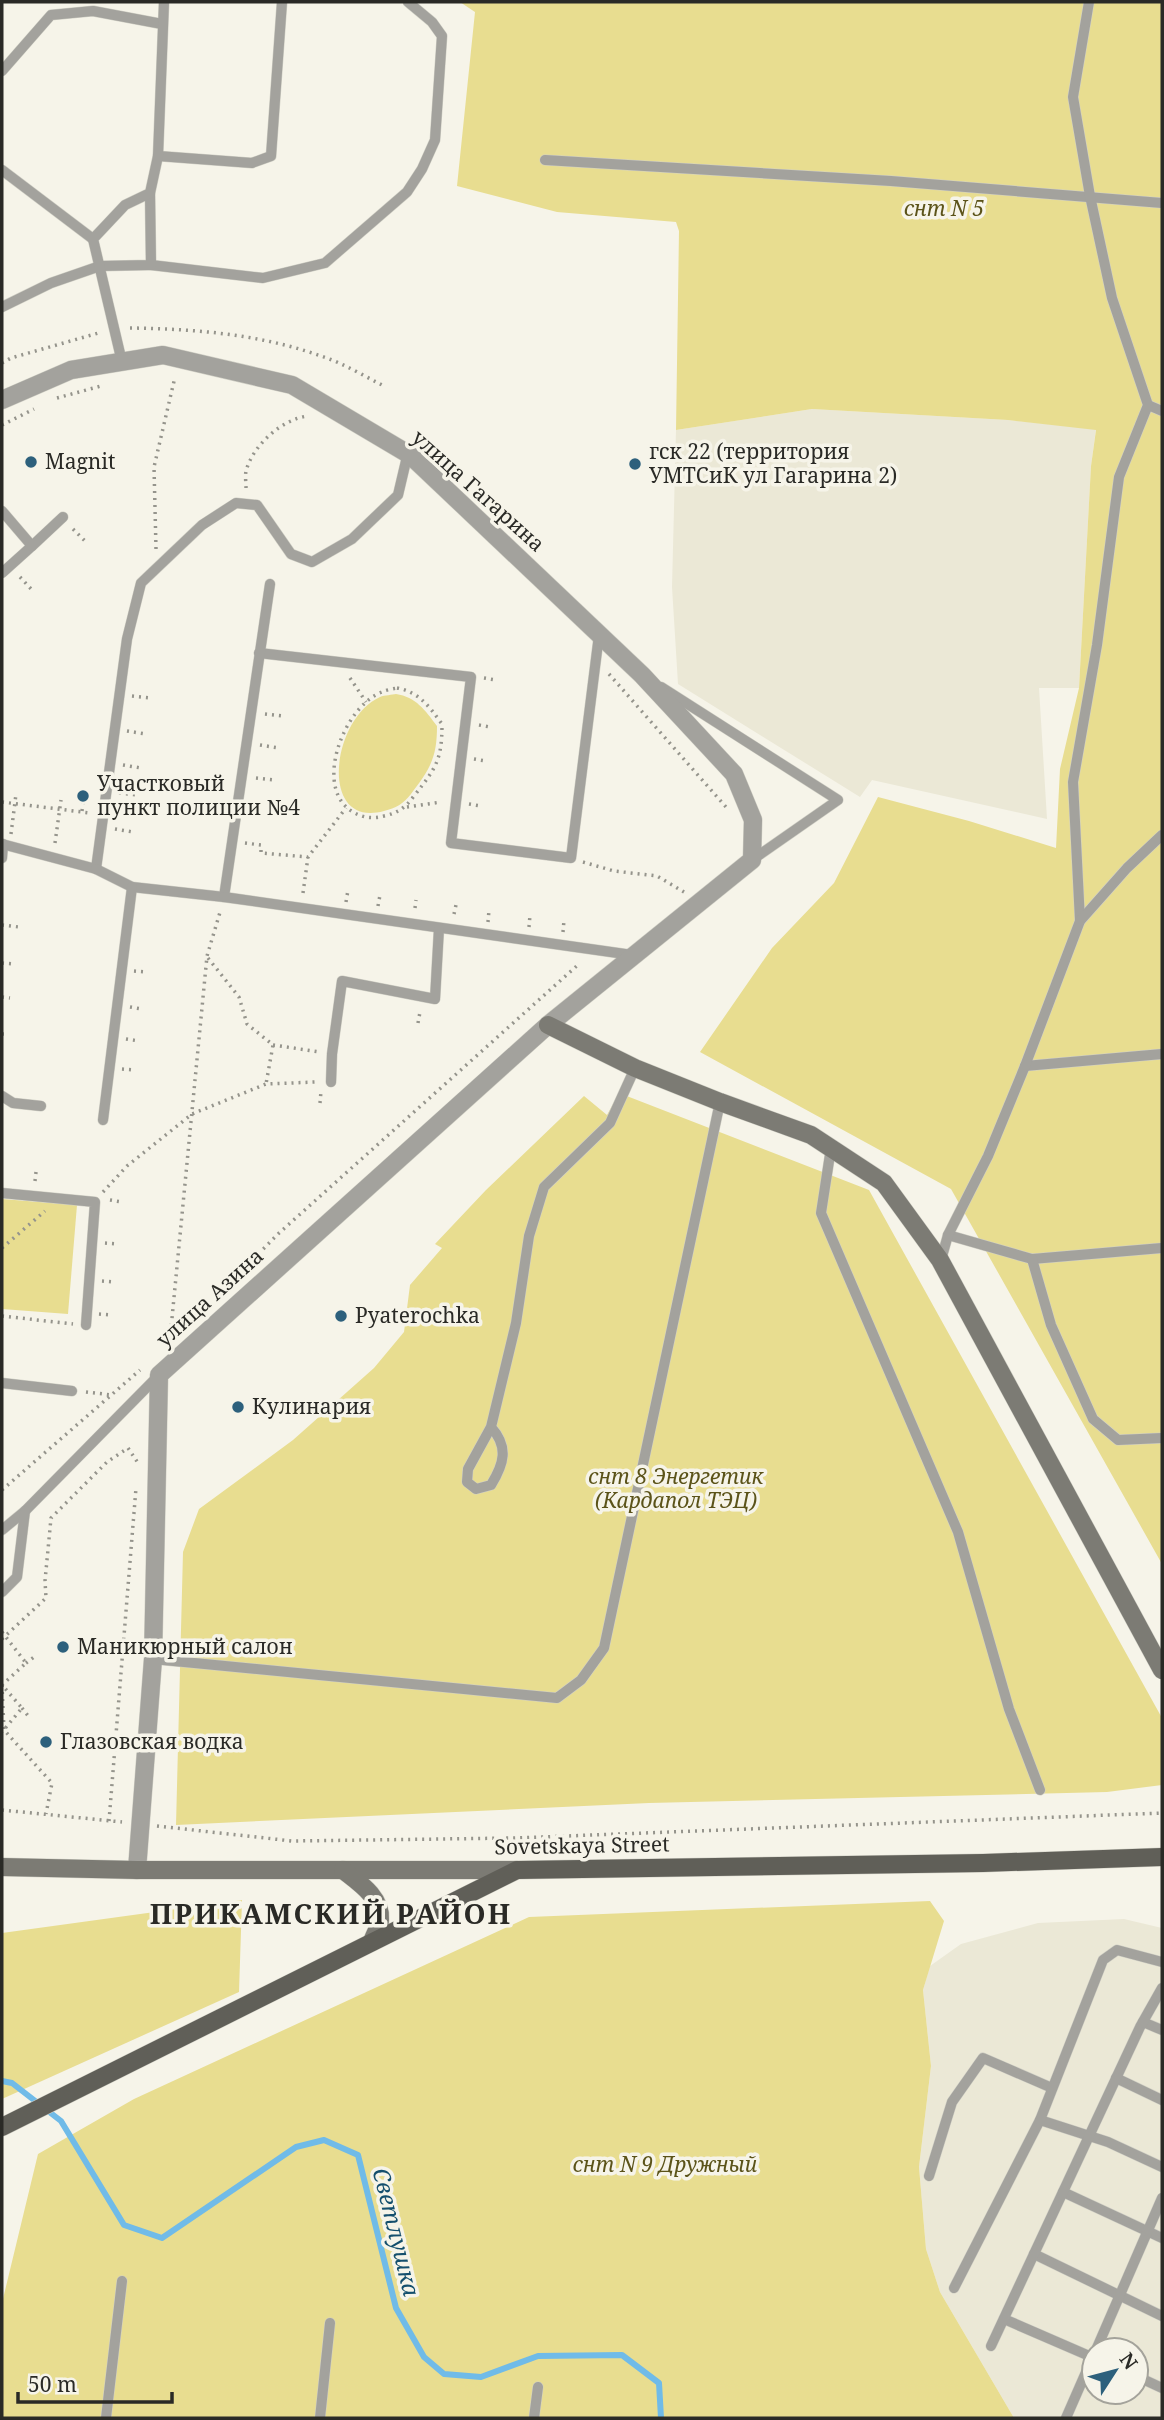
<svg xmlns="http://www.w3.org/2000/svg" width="1164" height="2420" font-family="'Noto Serif',serif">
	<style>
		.built { fill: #ebe8d6; fill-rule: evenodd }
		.green { fill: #e8dd90 }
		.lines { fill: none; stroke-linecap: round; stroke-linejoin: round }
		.stream { stroke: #70bbe8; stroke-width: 6 }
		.lane-casing { stroke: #d1d0c6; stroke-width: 11 }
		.street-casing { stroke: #d1d0c6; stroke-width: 19 }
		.secondary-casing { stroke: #d1d0c6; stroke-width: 19 }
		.primary-casing { stroke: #d1d0c6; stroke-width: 19 }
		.path { stroke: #95948c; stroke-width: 3.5; stroke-dasharray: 2 5; stroke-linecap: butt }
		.lane { stroke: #a3a29d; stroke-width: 10 }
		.street { stroke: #a3a29d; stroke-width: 18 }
		.secondary { stroke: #7c7b74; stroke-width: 18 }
		.primary { stroke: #605f58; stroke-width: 18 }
		.poi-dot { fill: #2d607c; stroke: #f6f4e9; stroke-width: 2.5 }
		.labels { text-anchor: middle; stroke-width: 7; stroke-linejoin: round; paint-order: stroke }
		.park-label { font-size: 21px; font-style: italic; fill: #5b5319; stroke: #f6f4e9 }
		.poi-label { font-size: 21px; fill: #2a2a26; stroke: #f6f4e9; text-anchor: start }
		.street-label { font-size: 21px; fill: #2a2a26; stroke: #f6f4e9 }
		.water-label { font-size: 23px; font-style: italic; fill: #144f6d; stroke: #f6f4e9 }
		.district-label { font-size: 28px; font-weight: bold; letter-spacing: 2px; fill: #2a2a26; stroke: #f6f4e9 }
	</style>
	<rect width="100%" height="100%" fill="#f6f4e9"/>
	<g class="built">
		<polygon points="812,409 1008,420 1096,429 1091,466 1079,688 1039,688 1047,819 872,780 860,797 678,684 672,587 676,430"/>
		<path d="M1124,1919L1162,1928V2418H1014L940,2292L926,2249L919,2167L931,2066L923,1990L930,1966L961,1944L1038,1923ZM1094,2350H1136V2392H1094Z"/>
	</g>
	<g class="green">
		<polygon points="460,2 1162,2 1162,1564 951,1189 700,1052 772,948 834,883 878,797 969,821 1056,848 1060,769 1079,688 1091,466 1096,430 1008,420 812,409 676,430 679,231 676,222 557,212 457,186 475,12"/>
		<path d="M396,694C416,697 425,710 437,726C437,758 430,769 411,794C403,804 396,808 384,811C318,829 331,719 380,697C385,695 392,695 396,694Z"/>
		<polygon points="619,1093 869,1190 1162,1718 1162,1785 1107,1792 649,1803 176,1825 183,1552 199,1509 293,1440 374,1368 404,1332 410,1285 442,1248 435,1244 486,1190 584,1096 607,1115"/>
		<polygon points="2,1199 77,1205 68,1314 2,1309"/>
		<polygon points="242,1900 239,1992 2,2099 2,1933"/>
		<polygon points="930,1901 944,1921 923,1990 931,2066 919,2167 926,2249 940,2292 1014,2418 2,2418 2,2303 38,2154 134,2099 529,1917"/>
	</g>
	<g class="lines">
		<polyline class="stream" points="2,2081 12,2083 61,2121 124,2225 162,2238 296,2147 324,2140 358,2155 396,2308 424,2357 444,2374 481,2377 538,2356 622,2355 659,2383 661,2418"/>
		<defs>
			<g id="lane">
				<polyline points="2,71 51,15 93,11 162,24"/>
				<polyline points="158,156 252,163 271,156 282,2"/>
				<polyline points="545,160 891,181 1162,203"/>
				<polyline points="2,170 93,239"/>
				<polyline points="151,265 263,278 325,263 407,192 422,169 435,140 442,36 432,22 408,2"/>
				<polyline points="2,307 51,283 100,266 151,265 150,193"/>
				<polyline points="122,362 93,239 125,205 150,193 158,156 164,2"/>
				<polyline points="1148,405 1162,411"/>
				<polyline points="2,511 32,546 2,573"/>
				<polyline points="32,546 63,517"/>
				<polyline points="259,653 471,677 451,843 571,858 599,635"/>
				<polyline points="661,687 838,800 752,860"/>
				<polyline points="2,844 96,869 127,639 141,583 202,525 236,503 257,505 291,554 312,562 352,539 398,495 406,461 410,455"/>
				<polyline points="2,858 3,844"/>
				<polyline points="96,869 132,887 224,897 270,584"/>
				<polyline points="224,897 632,955"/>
				<polyline points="1080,921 1073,782 1097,645 1119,477 1148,405 1112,298 1090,196 1073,97 1089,2"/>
				<polyline points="1025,1066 1162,1054"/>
				<polyline points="331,1082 332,1054 342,981 435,999 439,928"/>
				<polyline points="2,1096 13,1103 41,1106"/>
				<polyline points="103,1120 132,887"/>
				<polyline points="831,1148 821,1213 958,1532 1009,1709 1040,1790"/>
				<polyline points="2,1193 95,1202 86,1325"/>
				<polyline points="948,1235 1032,1259 1162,1248"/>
				<polyline points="1032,1259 1051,1325 1093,1419 1118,1440 1162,1438"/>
				<polyline points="941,1260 948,1235 988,1156 1025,1066 1080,921 1127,868 1162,835"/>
				<polyline points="2,1383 72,1391"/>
				<path d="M491,1427C509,1447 504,1464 491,1485L476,1489L467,1482L468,1469L491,1427L516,1323L529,1236L544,1187L610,1123L635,1068"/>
				<polyline points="2,1530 25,1511 159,1375"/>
				<polyline points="2,1592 17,1577 25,1511"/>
				<polyline points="153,1659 557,1698 581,1680 604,1648 720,1102"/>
				<polyline points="1143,2022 1162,2030"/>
				<polyline points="1116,2078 1162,2100"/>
				<polyline points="1040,2120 1108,2142 1162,2167"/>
				<polyline points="929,2176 952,2102 983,2058 1052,2088"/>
				<polyline points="1063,2192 1162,2238"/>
				<polyline points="1034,2254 1162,2316"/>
				<polyline points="954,2288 1040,2120 1103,1960 1117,1950 1162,1962"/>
				<polyline points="1004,2319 1094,2358"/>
				<polyline points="991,2346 1140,2027 1162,1988"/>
				<polyline points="1096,2350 1162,2198"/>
				<polyline points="1136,2376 1162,2388"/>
				<polyline points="106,2418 122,2281"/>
				<polyline points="320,2418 330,2323"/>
				<polyline points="534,2418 538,2387"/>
				<polyline points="1066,2418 1094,2354"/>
			</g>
			<polyline id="street" points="2,400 71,370 163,355 292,385 410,455 642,675 734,774 753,820 752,860 548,1025 159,1375 153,1659 137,1870"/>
			<g id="secondary">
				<polyline points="548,1025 635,1068 720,1102 811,1135 884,1183 940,1260 1162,1670"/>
				<polyline points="2,1867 137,1870 517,1870"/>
				<path d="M343,1870C358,1882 382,1897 380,1920C380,1926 374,1935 372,1942"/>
			</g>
			<polyline id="primary" points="2,2127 517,1870 983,1863 1162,1857"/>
		</defs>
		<use href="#lane" class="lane-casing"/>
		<use href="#street" class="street-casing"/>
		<use href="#secondary" class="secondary-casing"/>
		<use href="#primary" class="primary-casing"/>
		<g class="path">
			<path d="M130,328C195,329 259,334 321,356C343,363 364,376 384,386"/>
			<polyline points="2,363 11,358 102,332"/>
			<polyline points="57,398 101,386"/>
			<polyline points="2,425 34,409"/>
			<path d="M246,488C246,483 245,476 246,471C253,445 282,419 308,416"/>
			<polyline points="73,529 86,542"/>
			<polyline points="156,549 154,467 175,377"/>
			<polyline points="20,577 33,591"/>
			<polyline points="609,674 726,807"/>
			<polyline points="350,678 366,702"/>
			<polyline points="484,678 496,680"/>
			<path d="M397,688C419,692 429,706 442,724C442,760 436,768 414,796C406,807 398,813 384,816C373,819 363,818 353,812C312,788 344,706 382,692C386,690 392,689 397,688Z"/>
			<polyline points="132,696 151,698"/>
			<polyline points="265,714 283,716"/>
			<polyline points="479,725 490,727"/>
			<polyline points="127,731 146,734"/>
			<polyline points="260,745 279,748"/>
			<polyline points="474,759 486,761"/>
			<polyline points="123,765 141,768"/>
			<polyline points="256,778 275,780"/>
			<polyline points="119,793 138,795"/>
			<polyline points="2,802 90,813"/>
			<polyline points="469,804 481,806"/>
			<polyline points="407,807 441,802"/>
			<polyline points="82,811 83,803"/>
			<polyline points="252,811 270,813"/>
			<polyline points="115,829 133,832"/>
			<polyline points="11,834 16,794"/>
			<polyline points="55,843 61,800"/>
			<polyline points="245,843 261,845 261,853 308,857 346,808"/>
			<polyline points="583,862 614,871 657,876 684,892"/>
			<polyline points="303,893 308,857"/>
			<polyline points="346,902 348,890"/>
			<polyline points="378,906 380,895"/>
			<polyline points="415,908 416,900"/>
			<polyline points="454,914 456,905"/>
			<polyline points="488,922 489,910"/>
			<polyline points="2,925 19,927"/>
			<polyline points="529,927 530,915"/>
			<polyline points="563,932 564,920"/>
			<polyline points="208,958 239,997 247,1024 273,1045 266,1084"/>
			<polyline points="2,963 14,964"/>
			<polyline points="134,971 147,972"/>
			<polyline points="2,997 10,998"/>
			<polyline points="130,1007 142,1009"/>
			<polyline points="418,1023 420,1012"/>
			<polyline points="2,1034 5,1034"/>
			<polyline points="126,1039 139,1041"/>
			<polyline points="273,1045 320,1052"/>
			<polyline points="122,1069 135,1070"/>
			<polyline points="320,1103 321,1091"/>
			<polyline points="35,1181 36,1172"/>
			<polyline points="103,1192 127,1166 192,1114 266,1084 315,1082"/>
			<polyline points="110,1200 122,1202"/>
			<polyline points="105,1243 118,1244"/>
			<polyline points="2,1248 45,1211"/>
			<polyline points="102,1281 114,1282"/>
			<polyline points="229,1284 278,1234 580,963"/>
			<polyline points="99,1314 111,1315"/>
			<polyline points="2,1316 73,1324"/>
			<polyline points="170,1339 207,956 221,909"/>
			<polyline points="86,1392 112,1395"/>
			<polyline points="2,1490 140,1370"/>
			<polyline points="2,1632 26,1663 2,1685 22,1708 2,1732"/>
			<polyline points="2,1639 46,1598 45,1581 51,1518 107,1462 128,1448 138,1463"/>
			<polyline points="26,1663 34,1657"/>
			<polyline points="2,1685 4,1730 52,1783 46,1814"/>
			<polyline points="22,1708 29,1717"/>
			<polyline points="2,1810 122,1822"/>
			<polyline points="109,1821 136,1488"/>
			<polyline points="157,1826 292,1841 515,1838 1162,1813"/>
		</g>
		<use href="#lane" class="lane"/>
		<use href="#street" class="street"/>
		<use href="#secondary" class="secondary"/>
		<use href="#primary" class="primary"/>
	</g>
	<g class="poi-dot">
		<circle cx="31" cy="462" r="7"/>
		<circle cx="635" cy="464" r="7"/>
		<circle cx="83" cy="796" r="7"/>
		<circle cx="341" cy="1316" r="7"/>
		<circle cx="238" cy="1407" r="7"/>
		<circle cx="63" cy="1647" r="7"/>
		<circle cx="46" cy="1742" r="7"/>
	</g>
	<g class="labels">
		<g class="park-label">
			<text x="944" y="216">снт N 5</text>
			<text x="676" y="1484">снт 8 Энергетик<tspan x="676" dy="24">(Кардапол ТЭЦ)</tspan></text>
			<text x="665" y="2172">снт N 9 Дружный</text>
		</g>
		<g class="poi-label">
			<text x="649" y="459">гск 22 (территория<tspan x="649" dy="24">УМТСиК ул Гагарина 2)</tspan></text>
			<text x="45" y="469">Magnit</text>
			<text x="97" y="791">Участковый<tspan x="97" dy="24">пункт полиции №4</tspan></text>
			<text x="355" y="1323">Pyaterochka</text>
			<text x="252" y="1414">Кулинария</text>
			<text x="77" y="1654">Маникюрный салон</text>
			<text x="60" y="1749">Глазовская водка</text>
		</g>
		<g class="street-label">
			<text transform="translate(478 491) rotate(42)" y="7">улица Гагарина</text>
			<text transform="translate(210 1298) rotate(-42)" y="7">улица Азина</text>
			<text transform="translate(582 1846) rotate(-1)" y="7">Sovetskaya Street</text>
		</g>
		<g class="water-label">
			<text transform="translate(396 2232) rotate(76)" y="8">Светлушка</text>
		</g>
		<g class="district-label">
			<text x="331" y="1924">ПРИКАМСКИЙ РАЙОН</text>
		</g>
	</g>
	<rect width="1164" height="2420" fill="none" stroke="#2a2a26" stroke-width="7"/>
	<g transform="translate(1115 2371) rotate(54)"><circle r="33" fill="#f6f4e9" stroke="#a4a39b" stroke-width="2"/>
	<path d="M0-5L12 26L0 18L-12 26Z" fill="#2d607c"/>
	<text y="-10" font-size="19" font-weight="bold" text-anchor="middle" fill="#2a2a26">N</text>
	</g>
	<path d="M18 2392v10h154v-10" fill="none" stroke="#2a2a26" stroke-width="3.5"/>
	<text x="28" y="2392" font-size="21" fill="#2a2a26" stroke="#f6f4e9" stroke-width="5" paint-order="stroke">50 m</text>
</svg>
